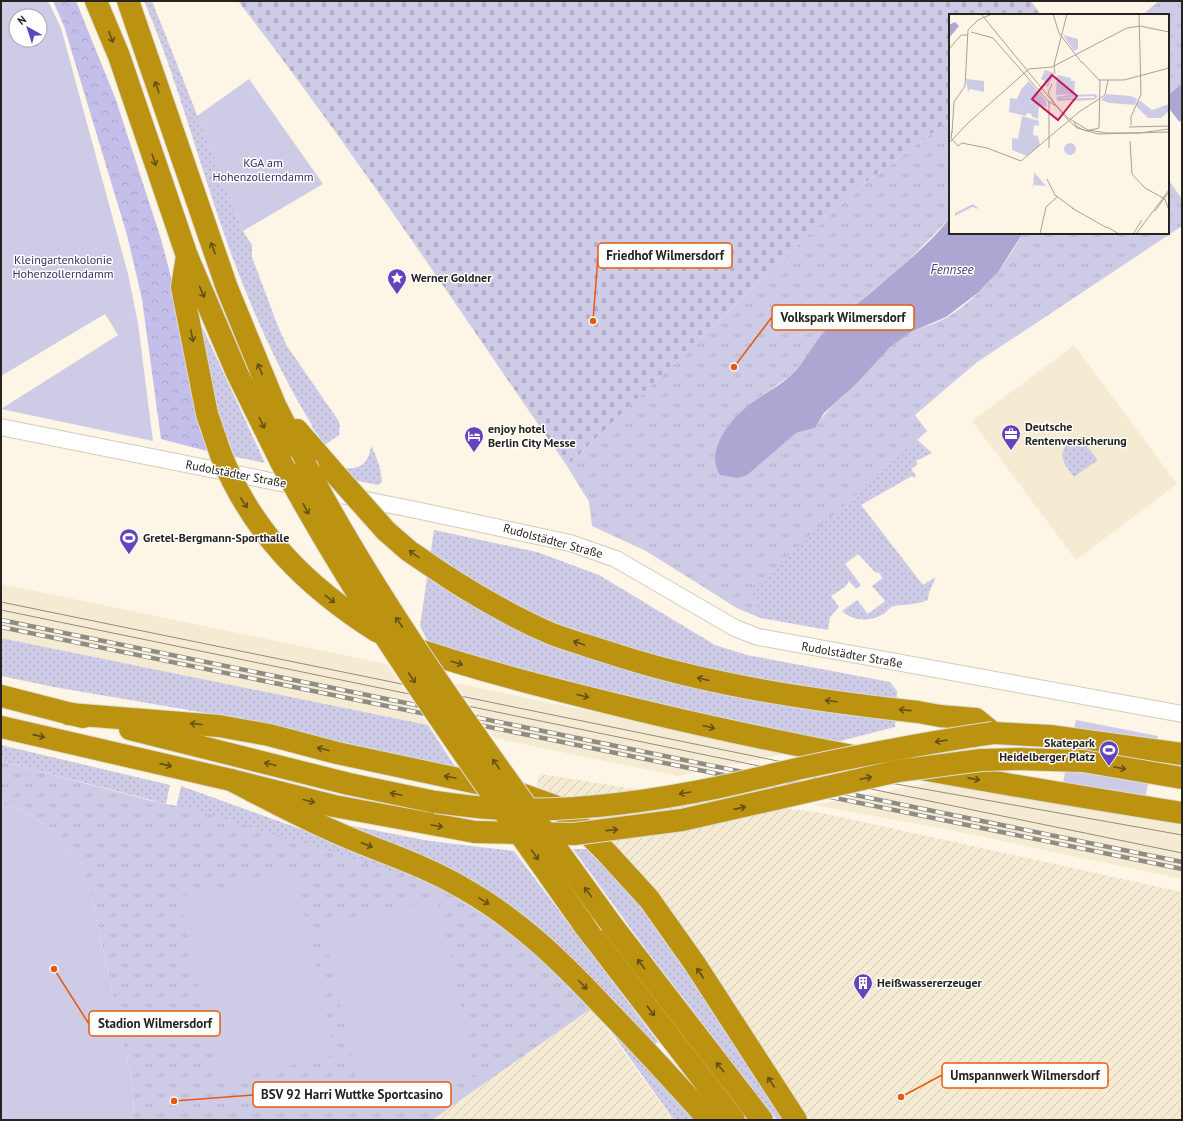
<svg xmlns="http://www.w3.org/2000/svg" width="1183" height="1121" font-family="'PT Sans',sans-serif">
	<style>
		.built { fill: #f5ebd3 }
		.industrial { fill: url(#industrial-furrows) }
		.grass { fill: url(#grass-dots) }
		.forest { fill: url(#forest-crowns) }
		.cemetery { fill: url(#cemetery-stones) }
		.park { fill: url(#park-tufts) }
		.garden { fill: #cecbe7; fill-rule: evenodd }
		.water { fill: #aca7d2 }
		.pier { fill: #fdf6e6 }
		.lines { fill: none; stroke-linecap: round; stroke-linejoin: round }
		.minor-casing { stroke: #d1cbbb; stroke-width: 18 }
		.highway-casing { stroke: #dcdcdb; stroke-width: 24 }
		.minor { stroke: #fff; stroke-width: 16 }
		.highway { stroke: #bc9310; stroke-width: 22 }
		.tram { stroke: #918c82; stroke-width: 1 }
		.rail-casing { stroke: #918c82; stroke-width: 4.5 }
		.rail { stroke: #fff; stroke-width: 3; stroke-dasharray: 9; stroke-linecap: butt }
		.highway-bridge-casing { stroke: #dcdcdb; stroke-width: 24; stroke-linecap: butt }
		.highway-bridge { stroke: #bc9310; stroke-width: 22 }
		.oneway { stroke: #625018 }
		.labels { text-anchor: middle; stroke-width: 3; stroke-linejoin: round; paint-order: stroke }
		.park-label { font-size: 12px; fill: #382e64; stroke: #fff }
		.poi-label { font-size: 12px; font-weight: bold; fill: #26231e; stroke: #fff; text-anchor: start }
		.street-label { font-size: 12px; fill: #26231e; stroke: #fff }
		.water-label { font-size: 13px; font-style: italic; fill: #4a4178; stroke: #fff }
		.inset-road { fill: none; stroke: #a7a296; stroke-width: 1 }
		.view { fill: #c2185b; fill-opacity: 0.15; stroke: #c2185b; stroke-width: 2 }
		.inset-edge { fill: none; stroke: #26231e; stroke-width: 2 }
		.leader { fill: none; stroke: #e8590c; stroke-width: 1.5 }
		.callout-dot { fill: #e8590c; stroke: #fff; stroke-width: 1.5 }
		.callout { fill: #fff; stroke: #e8590c; stroke-width: 1.5 }
		.callout-label { font-size: 13px; text-anchor: middle; font-weight: bold; fill: #26231e }
	</style>
	<defs>
		<pattern id="industrial-furrows" width="10" height="10" patternUnits="userSpaceOnUse"><rect width="10" height="10" fill="#f5ebd3"/><path d="M-1 1l2-2M0 10L10 0M9 11l2-2" fill="none" stroke="#d2c9b5"/></pattern>
		<pattern id="grass-dots" width="8" height="8" patternUnits="userSpaceOnUse"><rect width="8" height="8" fill="#cecbe7"/><path d="M2 2h.1M6 6h.1" fill="none" stroke="#b1aec6" stroke-width="1.8" stroke-linecap="round"/></pattern>
		<pattern id="forest-crowns" width="20" height="18" patternUnits="userSpaceOnUse"><rect width="20" height="18" fill="#c3bfea"/><path d="M2 6a3 3 0 1 1 6 0M12 15a3 3 0 1 1 6 0" fill="none" stroke="#a7a4c8"/></pattern>
		<pattern id="cemetery-stones" width="16" height="16" patternUnits="userSpaceOnUse"><rect width="16" height="16" fill="#cecbe7"/><path d="M2 7V4a2 2 0 0 1 4 0v3zM10 15v-3a2 2 0 0 1 4 0v3z" fill="#b1aec6"/></pattern>
		<pattern id="park-tufts" width="24" height="20" patternUnits="userSpaceOnUse"><rect width="24" height="20" fill="#cecbe7"/><path d="M3 7l-1-3M5 7V3M7 7l1-3M15 17l-1-3M17 17v-4M19 17l1-3" fill="none" stroke="#b1aec6"/></pattern>
	</defs>
	<rect width="100%" height="100%" fill="#fdf6e6"/>
	<g class="built">
		<polygon points="1074,345 1177,484 1076,560 972,421"/>
		<polygon points="1,584 387,664 428,725 1,638"/>
		<polygon points="455,683 789,753 678,776 494,738"/>
		<polygon points="938,781 1182,825 1182,879 950,830 814,805"/>
	</g>
	<g class="industrial">
		<polygon points="539,774 649,791 822,813 1182,892 1182,1120 808,1120 691,942 655,892 615,845 580,814 536,789"/>
		<polygon points="592,1008 673,1120 432,1120"/>
	</g>
	<g class="grass">
		<path d="M144,1H152L243,231L252,245V257L277,324L287,346L338,420L340,425L339,435L325,445L311,426L312,425C271,359 237,276 213,201C191,135 172,66 144,1Z"/>
		<polygon points="194,309 265,463 231,456 218,423"/>
		<path d="M913,436L932,453L916,461L918,464L911,469L916,476L914,478L912,476L861,505L923,585L935,577C935,583 928,590 928,600C915,605 908,604 894,606C891,606 888,610 885,613C872,622 854,622 842,611L857,600L868,614L885,601L872,586L883,578L878,572L876,573L858,554L845,564L861,585L856,589L849,581L845,587L831,596L839,607L830,617L828,630L761,618L737,608L721,598Z"/>
		<path d="M1075,441L1084,443L1098,460L1074,477C1067,467 1057,458 1066,445Z"/>
		<path d="M371,446C377,457 381,468 382,482L378,485L348,479L338,467C358,471 368,466 371,446Z"/>
		<polygon points="434,530 537,552 599,575 715,645 747,655 890,682 897,691 895,727 833,743 644,703 429,644 420,626"/>
		<polygon points="1,638 428,725 458,771 217,715 54,687 1,676"/>
		<polygon points="1,745 170,785 166,804 1,761"/>
		<polygon points="181,786 306,831 433,884 175,813"/>
		<polygon points="347,825 430,841 514,851 658,1042 655,1044 559,947 401,847"/>
		<polygon points="573,849 586,849 624,887 658,928 784,1120 777,1120 761,1100 642,944"/>
		<polygon points="602,1019 696,1120 674,1120"/>
	</g>
	<polygon class="forest" points="53,1 76,1 116,100 161,239 171,277 191,383 207,451 161,439 142,299 127,235 64,26"/>
	<path class="cemetery" d="M238,1H1031L1041,15H950V120L854,191L567,466C459,310 354,151 238,1Z"/>
	<g class="park">
		<polygon points="1159,1 1182,1 1182,84 1168,95 1168,15 1142,15"/>
		<path d="M950,120V218L904,265L842,316L815,344L805,359L791,375L750,404L730,425L717,449L771,454L796,433L815,428C827,408 839,401 854,385C870,368 884,349 904,336C917,328 933,325 946,318C979,298 1005,267 1023,233H1168V179L1182,199V226L976,363L915,415L927,431L752,588L761,618L737,608L646,551L592,526L589,502L567,466L854,191Z"/>
		<path d="M1,761L148,800L196,810L433,884C472,904 512,929 544,960C561,976 576,992 592,1008L432,1120H133L134,1092L90,890C87,882 85,872 81,864C67,837 30,810 1,804Z"/>
	</g>
	<g class="garden">
		<path d="M1,1H48L61,28L128,274L138,323L153,441L1,409L118,335L105,314L1,376ZM16,16H40V40H16Z"/>
		<polygon points="249,79 323,184 243,231 197,116"/>
		<polygon points="1076,720 1158,736 1142,814 1060,797"/>
		<path d="M1,804C29,810 68,837 81,864C85,872 87,882 90,890L134,1092L133,1120H1Z"/>
		<polygon points="295,871 335,1055 219,1081 179,896"/>
		<polygon points="438,899 476,1075 361,1101 322,924"/>
	</g>
	<g class="water">
		<polygon points="1182,84 1182,120 1168,130 1168,95"/>
		<path d="M950,218V233H1023L998,272L979,292L946,317L911,332L890,347L855,385L824,413L815,428L796,433L747,475L738,478L720,475C704,451 731,419 750,404C763,394 778,387 790,376C806,362 813,342 828,328C840,316 855,306 868,295C896,271 927,247 950,218Z"/>
	</g>
	<polygon class="pier" points="1168,107 1181,124 1168,132"/>
	<g class="lines">
		<defs>
			<polyline id="minor" points="1,427 416,510 570,543 616,559 735,628 758,637 1182,714"/>
			<g id="highway">
				<polyline points="96,1 119,56 187,256 237,373 281,462"/>
				<polyline points="128,1 227,288 275,405 306,466"/>
				<polyline points="187,256 182,287 207,414 221,455"/>
				<polyline points="297,430 330,468"/>
				<path d="M446,576C480,598 515,618 552,634C568,640 585,645 601,650C704,685 811,700 918,712L940,716L976,719L993,733L1050,736L1182,754"/>
				<path d="M407,646C483,672 560,691 638,710C817,753 1000,784 1182,813"/>
				<polyline points="1,696 83,717"/>
				<polyline points="69,714 219,726 269,735 337,753 510,790 555,806 579,825 607,853 649,899 695,964 796,1120"/>
				<polyline points="1,727 231,780 334,806 475,832"/>
				<polyline points="130,729 349,784 435,802"/>
				<path d="M231,780C264,797 297,815 331,830C374,850 420,863 461,887C517,918 561,961 604,1007C640,1044 675,1082 709,1120"/>
				<polyline points="611,924 762,1120"/>
				<polyline points="584,925 734,1120"/>
			</g>
		</defs>
		<use href="#minor" class="minor-casing"/>
		<use href="#highway" class="highway-casing"/>
		<use href="#minor" class="minor"/>
		<use href="#highway" class="highway"/>
		<g class="tram">
			<polyline points="1,602 851,776 1182,835"/>
			<polyline points="1,610 1182,853"/>
		</g>
		<defs>
			<g id="rail">
				<polyline points="1,620 1182,862"/>
				<polyline points="1,627 1182,869"/>
			</g>
		</defs>
		<use href="#rail" class="rail-casing"/>
		<use href="#rail" class="rail"/>
		<defs>
			<g id="highway-bridge">
				<path d="M221,455C253,534 307,587 378,632"/>
				<path d="M281,462C369,625 478,774 584,925"/>
				<path d="M306,466C392,628 504,775 611,924"/>
				<polyline points="330,468 386,531 409,551 446,576"/>
				<path d="M435,802C452,804 471,807 489,808C564,814 647,802 720,787C749,781 777,773 806,767C868,754 930,742 993,733"/>
				<polyline points="475,832 574,834 682,820 898,771 981,760 1019,759 1083,761 1182,778"/>
			</g>
		</defs>
		<use href="#highway-bridge" class="highway-bridge-casing"/>
		<use href="#highway-bridge" class="highway-bridge"/>
	</g>
	<defs><path id="oneway-shaft" d="M-6 0H5M1.5-3L5.5 0L1.5 3" fill="none" stroke-width="1.6" stroke-linecap="round" stroke-linejoin="round"/></defs>
	<g class="oneway">
		<use href="#oneway-shaft" transform="translate(111 37) rotate(68)"/>
		<use href="#oneway-shaft" transform="translate(157 87) rotate(-109)"/>
		<use href="#oneway-shaft" transform="translate(154 160) rotate(71)"/>
		<use href="#oneway-shaft" transform="translate(213 248) rotate(-110)"/>
		<use href="#oneway-shaft" transform="translate(202 292) rotate(66)"/>
		<use href="#oneway-shaft" transform="translate(192 336) rotate(79)"/>
		<use href="#oneway-shaft" transform="translate(260 369) rotate(-112)"/>
		<use href="#oneway-shaft" transform="translate(262 423) rotate(64)"/>
		<use href="#oneway-shaft" transform="translate(244 503) rotate(57)"/>
		<use href="#oneway-shaft" transform="translate(306 509) rotate(62)"/>
		<use href="#oneway-shaft" transform="translate(414 554) rotate(-144)"/>
		<use href="#oneway-shaft" transform="translate(330 599) rotate(38)"/>
		<use href="#oneway-shaft" transform="translate(399 622) rotate(-124)"/>
		<use href="#oneway-shaft" transform="translate(579 643) rotate(-161)"/>
		<use href="#oneway-shaft" transform="translate(457 663) rotate(17)"/>
		<use href="#oneway-shaft" transform="translate(412 678) rotate(56)"/>
		<use href="#oneway-shaft" transform="translate(703 679) rotate(-166)"/>
		<use href="#oneway-shaft" transform="translate(583 696) rotate(14)"/>
		<use href="#oneway-shaft" transform="translate(831 701) rotate(-173)"/>
		<use href="#oneway-shaft" transform="translate(905 710) rotate(-174)"/>
		<use href="#oneway-shaft" transform="translate(196 724) rotate(-175)"/>
		<use href="#oneway-shaft" transform="translate(709 727) rotate(14)"/>
		<use href="#oneway-shaft" transform="translate(39 736) rotate(13)"/>
		<use href="#oneway-shaft" transform="translate(941 741) rotate(172)"/>
		<use href="#oneway-shaft" transform="translate(323 749) rotate(-166)"/>
		<use href="#oneway-shaft" transform="translate(270 764) rotate(-166)"/>
		<use href="#oneway-shaft" transform="translate(496 764) rotate(-125)"/>
		<use href="#oneway-shaft" transform="translate(166 765) rotate(13)"/>
		<use href="#oneway-shaft" transform="translate(1120 768) rotate(10)"/>
		<use href="#oneway-shaft" transform="translate(450 777) rotate(-168)"/>
		<use href="#oneway-shaft" transform="translate(866 778) rotate(-12)"/>
		<use href="#oneway-shaft" transform="translate(974 779) rotate(11)"/>
		<use href="#oneway-shaft" transform="translate(685 793) rotate(171)"/>
		<use href="#oneway-shaft" transform="translate(396 794) rotate(-168)"/>
		<use href="#oneway-shaft" transform="translate(309 801) rotate(14)"/>
		<use href="#oneway-shaft" transform="translate(740 808) rotate(-13)"/>
		<use href="#oneway-shaft" transform="translate(437 826) rotate(9)"/>
		<use href="#oneway-shaft" transform="translate(612 830) rotate(-6)"/>
		<use href="#oneway-shaft" transform="translate(367 845) rotate(21)"/>
		<use href="#oneway-shaft" transform="translate(535 855) rotate(55)"/>
		<use href="#oneway-shaft" transform="translate(588 892) rotate(-126)"/>
		<use href="#oneway-shaft" transform="translate(484 901) rotate(32)"/>
		<use href="#oneway-shaft" transform="translate(641 964) rotate(-127)"/>
		<use href="#oneway-shaft" transform="translate(700 973) rotate(-123)"/>
		<use href="#oneway-shaft" transform="translate(583 985) rotate(46)"/>
		<use href="#oneway-shaft" transform="translate(651 1011) rotate(53)"/>
		<use href="#oneway-shaft" transform="translate(720 1067) rotate(-128)"/>
		<use href="#oneway-shaft" transform="translate(771 1082) rotate(-123)"/>
	</g>
	<defs>
		<symbol id="sight-pin" viewBox="-11 -11 22 30"><path d="M0 17L-7.5 6A9.5 9.5 0 1 1 7.5 6Z" fill="#6245bd" stroke="#fff"/><path d="M0-6L1.8-2.2L6-1.7L2.9 1.2L3.7 5.4L0 3.3L-3.7 5.4L-2.9 1.2L-6-1.7L-1.8-2.2Z" fill="#fff"/></symbol>
		<symbol id="office-pin" viewBox="-11 -11 22 30"><path d="M0 17L-7.5 6A9.5 9.5 0 1 1 7.5 6Z" fill="#6245bd" stroke="#fff"/><path d="M-6-3h4V-5.5h4V-3h4V5H-6ZM-1-4.5V-3h2v-1.5ZM-6 0V1H6V0Z" fill="#fff"/></symbol>
		<symbol id="hotel-pin" viewBox="-11 -11 22 30"><path d="M0 17L-7.5 6A9.5 9.5 0 1 1 7.5 6Z" fill="#6245bd" stroke="#fff"/><path d="M-6-4.5h1.5V1H6V5H4.5V3h-9V5H-6ZM-4 0a1.8 1.8 0 1 1 3.6 0ZM.5 0V-2.5h3Q6-2.5 6 0Z" fill="#fff"/></symbol>
		<symbol id="stadium-pin" viewBox="-11 -11 22 30"><path d="M0 17L-7.5 6A9.5 9.5 0 1 1 7.5 6Z" fill="#6245bd" stroke="#fff"/><path d="M0-5a6.5 5 0 1 0 0 10a6.5 5 0 1 0 0-10ZM-3.5-1.8h7v3.6h-7Z" fill="#fff"/></symbol>
		<symbol id="building-pin" viewBox="-11 -11 22 30"><path d="M0 17L-7.5 6A9.5 9.5 0 1 1 7.5 6Z" fill="#6245bd" stroke="#fff"/><path d="M-4-6H4V6H1V3H-1V6H-4ZM-2.5-4.3h1.7v1.8h-1.7ZM.8-4.3h1.7v1.8H.8ZM-2.5-1h1.7V.8h-1.7ZM.8-1h1.7V.8H.8Z" fill="#fff"/></symbol>
	</defs>
	<g fill-rule="evenodd">
		<use href="#sight-pin" x="386" y="267" width="22" height="30"/>
		<use href="#office-pin" x="1000" y="423" width="22" height="30"/>
		<use href="#hotel-pin" x="463" y="425" width="22" height="30"/>
		<use href="#stadium-pin" x="118" y="527" width="22" height="30"/>
		<use href="#stadium-pin" x="1098" y="739" width="22" height="30"/>
		<use href="#building-pin" x="852" y="972" width="22" height="30"/>
	</g>
	<g class="labels">
		<g class="park-label">
			<text x="263" y="167">KGA am<tspan x="263" dy="14">Hohenzollerndamm</tspan></text>
			<text x="63" y="264">Kleingartenkolonie<tspan x="63" dy="14">Hohenzollerndamm</tspan></text>
		</g>
		<g class="poi-label">
			<text x="411" y="282">Werner Goldner</text>
			<text x="1025" y="431">Deutsche<tspan x="1025" dy="14">Rentenversicherung</tspan></text>
			<text x="488" y="433">enjoy hotel<tspan x="488" dy="14">Berlin City Messe</tspan></text>
			<text x="143" y="542">Gretel-Bergmann-Sporthalle</text>
			<text x="1095" y="747" text-anchor="end">Skatepark<tspan x="1095" dy="14">Heidelberger Platz</tspan></text>
			<text x="877" y="987">Heißwassererzeuger</text>
		</g>
		<g class="street-label">
			<text transform="translate(236 474) rotate(11)" y="4">Rudolstädter Straße</text>
			<text transform="translate(553 541) rotate(15)" y="4">Rudolstädter Straße</text>
			<text transform="translate(852 655) rotate(10)" y="4">Rudolstädter Straße</text>
		</g>
		<g class="water-label">
			<text x="952" y="274">Fennsee</text>
		</g>
	</g>
	<g transform="translate(949 14)">
		<rect width="220" height="220" fill="#fdf6e6"/>
		<path d="M108,61L122,64V67H126L125,80L107,81Z" fill="#cecbe7"/>
		<path d="M114,21L129,25V35L125,37ZM80,67L97,87L98,93L81,89L76,94L66,89L73,74ZM125,80V83L110,84H125V86L109,87L107,83ZM146,80L149,83L144,86L126,87V84H145V82L126,83V81ZM158,80L182,82L188,85L186,91L161,89L152,86ZM190,86L203,96L220,90V97L212,104H199L187,92ZM24,190L30,195L23,193L6,202V199Z" fill="#cecbe7"/>
		<path d="M96,56L105,59L99,73L96,70H100L92,65ZM17,65L35,67V78L21,75L19,78ZM79,74L83,78L86,75L89,79L86,88L79,86L80,83L73,84ZM61,84L68,85L67,89L75,93L78,89L87,90L90,92L89,105L83,103L82,100L78,99L77,102L60,98ZM73,102L90,107V112L85,111L84,121L89,122L91,131L78,142L63,136V124L69,125ZM115 135a6 6 0 1 1 12 0a6 6 0 1 1-12 0ZM85,158L97,172L85,171L84,177Z" fill="#cecbe7"/>
		<path d="M6,8L10,12L0,24V11Z" fill="#aca7d2"/>
		<path class="inset-road" d="M32,0L117,104L128,114L149,120L220,118M104,0L110,19L133,49M22,18L44,24L99,87L107,92M0,35L12,21H19M106,60L105,51L118,0M150,66H175L220,54M103,70L99,79L106,90L119,104L139,116L158,119H191L220,115M125,107L127,112L137,117L150,114L151,67L133,48M182,111V103L192,80L190,0M180,113L220,112M3,117L2,124L9,132L13,129L38,134L72,147L130,98L156,81L159,66M3,119L5,88L16,72L19,16L29,6L43,0M181,127L183,160L196,174L216,185L220,196M0,129L20,108L80,55L103,53L178,14L191,12L220,18M100,134V87M98,165L106,181L125,195M123,194L158,214M206,197L220,178M158,213L170,220M91,220L97,193L109,182M184,220L193,206M187,220L220,176"/>
		<path class="view" d="M103,61L128,82L109,106L83,85Z"/>
		<rect width="220" height="220" class="inset-edge"/>
	</g>
	<path class="leader" d="M593 321L598 256M734 367L772 317M54 969L89 1024M901 1097L942 1075M174 1101L253 1095"/>
	<g class="callout-dot">
		<circle cx="593" cy="321" r="4"/>
		<circle cx="734" cy="367" r="4"/>
		<circle cx="54" cy="969" r="4"/>
		<circle cx="901" cy="1097" r="4"/>
		<circle cx="174" cy="1101" r="4"/>
	</g>
	<g class="callout">
		<rect x="598" y="243" width="134" height="25" rx="4"/>
		<rect x="772" y="305" width="142" height="25" rx="4"/>
		<rect x="89" y="1011" width="131" height="25" rx="4"/>
		<rect x="942" y="1063" width="166" height="25" rx="4"/>
		<rect x="253" y="1082" width="198" height="25" rx="4"/>
	</g>
	<g class="callout-label">
		<text x="665" y="260">Friedhof Wilmersdorf</text>
		<text x="843" y="322">Volkspark Wilmersdorf</text>
		<text x="155" y="1028">Stadion Wilmersdorf</text>
		<text x="1025" y="1080">Umspannwerk Wilmersdorf</text>
		<text x="352" y="1099">BSV 92 Harri Wuttke Sportcasino</text>
	</g>
	<rect width="1183" height="1121" fill="none" stroke="#26231e" stroke-width="4"/>
	<g transform="translate(28 28) rotate(321)"><circle r="19" fill="#ffffff" stroke="#a8a7a5"/>
	<path d="M0-3L7 15L0 10L-7 15Z" fill="#6245bd"/>
	<text y="-6" font-size="11" font-weight="bold" text-anchor="middle" fill="#26231e">N</text>
	</g>
</svg>
